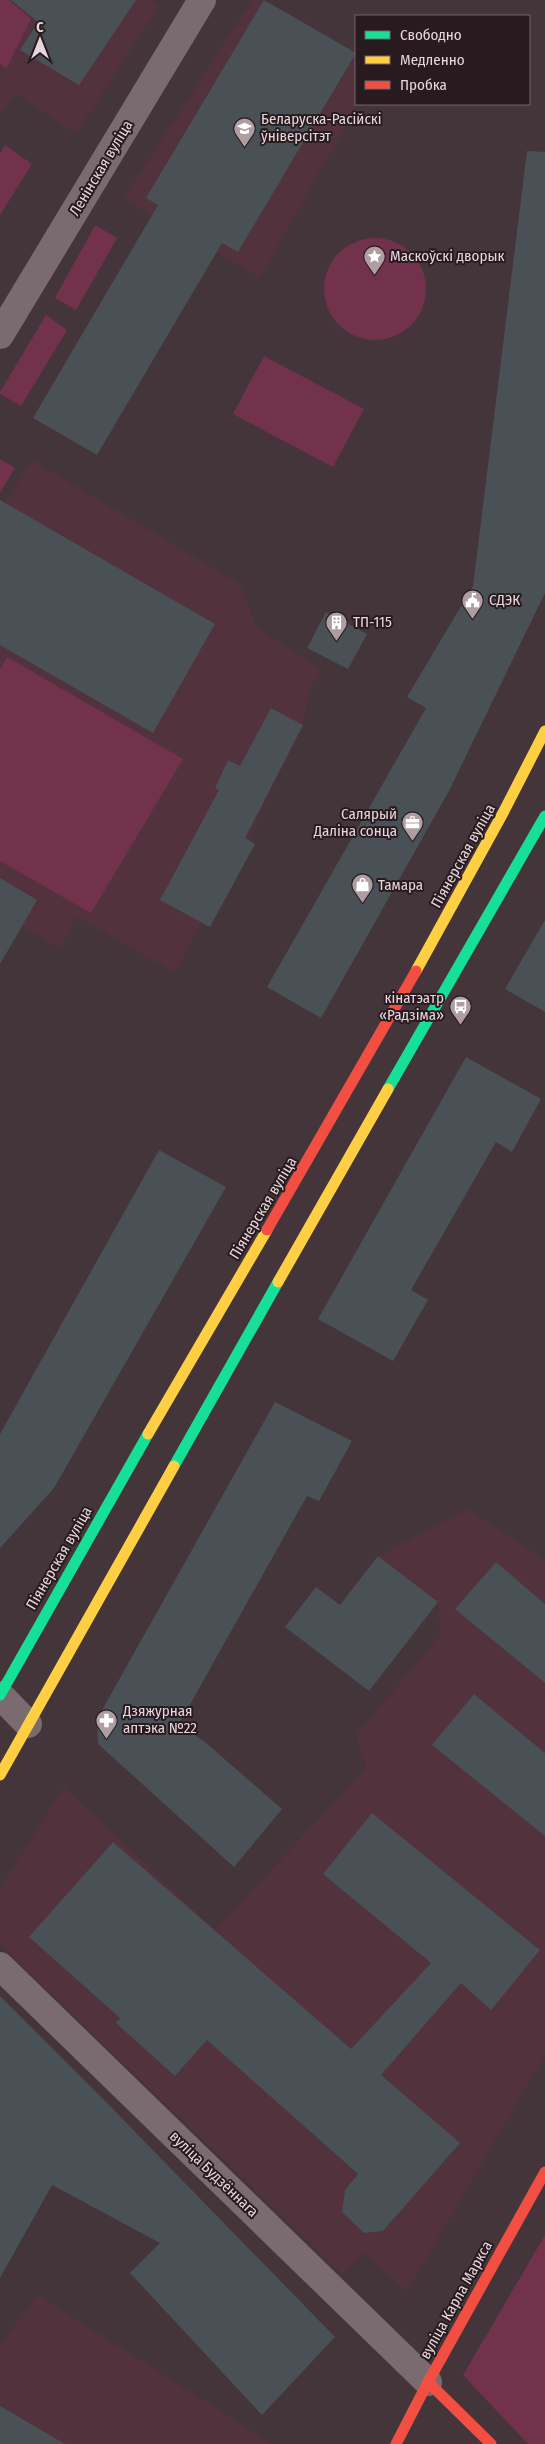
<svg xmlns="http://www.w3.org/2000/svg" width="545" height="2444" font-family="'Fira Sans Condensed',sans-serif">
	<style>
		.built { fill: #51323d }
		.green { fill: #73324b }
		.building { fill: #495056 }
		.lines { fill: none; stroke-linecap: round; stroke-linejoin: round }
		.street { stroke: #7a6b70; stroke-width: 28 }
		.fast { stroke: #16e098; stroke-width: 11 }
		.slow { stroke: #ffcf43; stroke-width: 11 }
		.jam { stroke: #f24e42; stroke-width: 11 }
		.labels { text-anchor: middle; stroke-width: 4; stroke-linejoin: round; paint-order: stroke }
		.poi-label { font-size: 15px; fill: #e7d6db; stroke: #271b1f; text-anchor: start }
		.street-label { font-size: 15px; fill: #e7d6db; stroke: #271b1f }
	</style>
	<rect width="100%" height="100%" fill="#433539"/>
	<g class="built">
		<polygon points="0,0 152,0 160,5 76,134 16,93 0,116"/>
		<polygon points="252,0 260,0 356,58 358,104 260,278 123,199"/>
		<polygon points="32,460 240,584 257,628 322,669 309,691 303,725 248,839 255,844 201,923 176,973 77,917 60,949 22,926 0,964 0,510"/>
		<polygon points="467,1509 535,1553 545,1561 545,2055 407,2292 363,2252 342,2274 0,1945 0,1888 64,1787 215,1930 366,1768 356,1735 440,1635 438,1602 378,1556"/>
		<polygon points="38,2295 252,2431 271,2444 0,2444 0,2344"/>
	</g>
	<g class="green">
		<polygon points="0,0 9,0 31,19 6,69 0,63"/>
		<polygon points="5,145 32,164 0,215 0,154"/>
		<polygon points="95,225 117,238 76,310 55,298"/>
		<circle cx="375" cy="289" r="51"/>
		<polygon points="46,315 67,330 21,406 0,394 0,392"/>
		<polygon points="264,356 364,409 333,467 233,414"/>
		<polygon points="0,459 15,468 0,493"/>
		<polygon points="7,657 183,759 91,913 0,861 0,670"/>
		<polygon points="545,2235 545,2444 528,2444 463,2375"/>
	</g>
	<g class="building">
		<polygon points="11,0 136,0 79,85 20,50 38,22"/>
		<polygon points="264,0 356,53 238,252 222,243 97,455 33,418 158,205 146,198"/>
		<polygon points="527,151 545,152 545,593 449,791 321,1018 267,987 426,708 407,697 473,586"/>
		<polygon points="0,500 215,624 153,733 0,645"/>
		<polygon points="326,612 367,634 348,669 307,648"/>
		<polygon points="271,708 303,725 245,838 255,844 210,927 160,900 219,790 215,788 228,760 240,766"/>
		<polygon points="0,878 37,900 0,964"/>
		<polygon points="545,920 545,1012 505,989"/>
		<polygon points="466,1057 541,1099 512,1152 496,1142 411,1290 428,1300 393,1361 318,1319"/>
		<polygon points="159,1150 226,1187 54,1488 0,1548 0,1434"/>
		<polygon points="275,1402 352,1441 319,1501 307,1496 179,1724 205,1742 282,1809 234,1867 98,1744 97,1719"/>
		<polygon points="378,1556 438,1602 369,1691 285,1627 316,1587 340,1605"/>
		<polygon points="496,1562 545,1604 545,1683 455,1609"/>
		<polygon points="474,1694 545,1753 545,1836 432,1745"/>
		<polygon points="372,1813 540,1950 491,2010 461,1983 381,2075 460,2143 383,2231 364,2233 342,2212 345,2190 358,2174 207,2040 175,2076 116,2023 120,2018 29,1937 113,1842 351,2049 431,1963 323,1874"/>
		<polygon points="0,1996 110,2106 335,2337 262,2415 130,2273 160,2243 52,2185 0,2278"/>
		<polygon points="0,2406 65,2444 0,2444"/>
	</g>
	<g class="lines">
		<g class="street">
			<polyline points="0,335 202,0"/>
			<polyline points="0,1695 28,1724"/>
			<polyline points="0,1966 428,2382"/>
		</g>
		<g class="fast">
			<polyline points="388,1089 545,816"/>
			<polyline points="174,1466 278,1282"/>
			<polyline points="0,1695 148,1434"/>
		</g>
		<g class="slow">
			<polyline points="416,971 503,813 545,731"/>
			<polyline points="278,1282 388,1089"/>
			<polyline points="148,1434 267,1230"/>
			<polyline points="0,1775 174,1466"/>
		</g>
		<g class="jam">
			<polyline points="267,1230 416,971"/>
			<polyline points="428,2382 491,2444"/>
			<polyline points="396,2444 428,2382 545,2172"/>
		</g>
	</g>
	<defs>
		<symbol id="university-pin" viewBox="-11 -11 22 30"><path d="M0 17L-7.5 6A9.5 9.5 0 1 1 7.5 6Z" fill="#ae9ea2" stroke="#271b1f"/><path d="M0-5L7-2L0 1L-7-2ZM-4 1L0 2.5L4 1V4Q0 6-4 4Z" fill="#fff"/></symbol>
		<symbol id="sight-pin" viewBox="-11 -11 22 30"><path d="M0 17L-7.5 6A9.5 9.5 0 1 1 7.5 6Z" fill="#ae9ea2" stroke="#271b1f"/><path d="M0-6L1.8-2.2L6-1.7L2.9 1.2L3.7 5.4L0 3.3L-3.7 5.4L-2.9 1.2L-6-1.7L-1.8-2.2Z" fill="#fff"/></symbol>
		<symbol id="civic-pin" viewBox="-11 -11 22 30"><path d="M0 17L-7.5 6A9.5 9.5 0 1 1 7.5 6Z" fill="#ae9ea2" stroke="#271b1f"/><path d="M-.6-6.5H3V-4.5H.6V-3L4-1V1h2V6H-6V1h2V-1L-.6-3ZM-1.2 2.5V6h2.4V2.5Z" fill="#fff"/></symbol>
		<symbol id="building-pin" viewBox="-11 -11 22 30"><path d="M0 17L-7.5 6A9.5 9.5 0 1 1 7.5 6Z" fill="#ae9ea2" stroke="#271b1f"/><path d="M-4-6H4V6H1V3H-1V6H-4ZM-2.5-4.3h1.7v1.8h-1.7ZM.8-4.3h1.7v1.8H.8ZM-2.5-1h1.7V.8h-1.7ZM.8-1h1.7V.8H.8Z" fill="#fff"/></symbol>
		<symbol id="office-pin" viewBox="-11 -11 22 30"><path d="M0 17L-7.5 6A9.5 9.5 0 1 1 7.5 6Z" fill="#ae9ea2" stroke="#271b1f"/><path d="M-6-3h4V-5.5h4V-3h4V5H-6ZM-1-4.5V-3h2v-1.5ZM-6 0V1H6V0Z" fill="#fff"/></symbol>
		<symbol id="shop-pin" viewBox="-11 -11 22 30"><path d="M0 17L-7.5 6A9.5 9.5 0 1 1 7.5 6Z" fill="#ae9ea2" stroke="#271b1f"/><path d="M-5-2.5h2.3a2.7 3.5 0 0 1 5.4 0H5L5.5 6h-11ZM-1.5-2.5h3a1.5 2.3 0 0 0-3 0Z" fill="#fff"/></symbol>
		<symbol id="bus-pin" viewBox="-11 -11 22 30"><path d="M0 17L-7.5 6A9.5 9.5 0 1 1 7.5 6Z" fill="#ae9ea2" stroke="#271b1f"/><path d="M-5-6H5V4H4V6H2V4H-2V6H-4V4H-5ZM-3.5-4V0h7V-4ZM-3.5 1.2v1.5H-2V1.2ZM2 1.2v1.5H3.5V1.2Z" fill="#fff"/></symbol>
		<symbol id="pharmacy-pin" viewBox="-11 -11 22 30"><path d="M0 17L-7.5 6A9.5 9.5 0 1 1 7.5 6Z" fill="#ae9ea2" stroke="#271b1f"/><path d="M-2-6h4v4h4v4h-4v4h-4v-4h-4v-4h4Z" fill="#fff"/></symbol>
	</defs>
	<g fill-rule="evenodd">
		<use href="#university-pin" x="232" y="116" width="25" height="34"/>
		<use href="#sight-pin" x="362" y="244" width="25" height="34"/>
		<use href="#civic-pin" x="460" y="588" width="25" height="34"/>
		<use href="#building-pin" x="324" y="610" width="25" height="34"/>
		<use href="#office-pin" x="400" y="810" width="25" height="34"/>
		<use href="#shop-pin" x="350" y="872" width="25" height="34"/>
		<use href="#bus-pin" x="448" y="994" width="25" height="34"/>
		<use href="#pharmacy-pin" x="94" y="1708" width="25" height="34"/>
	</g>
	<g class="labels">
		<g class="poi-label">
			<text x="261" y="124">Беларуска-Расійскі<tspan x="261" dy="17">ўніверсітэт</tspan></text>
			<text x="390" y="261">Маскоўскі дворык</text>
			<text x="489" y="605">СДЭК</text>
			<text x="353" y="627">ТП-115</text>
			<text x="397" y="819" text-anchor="end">Салярый<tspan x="397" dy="17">Даліна сонца</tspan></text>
			<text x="378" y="890">Тамара</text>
			<text x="444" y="1003" text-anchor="end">кінатэатр<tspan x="444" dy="17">«Радзіма»</tspan></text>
			<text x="123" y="1716">Дзяжурная<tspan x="123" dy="17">аптэка №22</tspan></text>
		</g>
		<g class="street-label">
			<text transform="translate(101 168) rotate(-59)" y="5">Ленінская вуліца</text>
			<text transform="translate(463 856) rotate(-61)" y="5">Піянерская вуліца</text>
			<text transform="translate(263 1208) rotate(-59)" y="5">Піянерская вуліца</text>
			<text transform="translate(59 1558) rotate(-60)" y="5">Піянерская вуліца</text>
			<text transform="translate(214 2174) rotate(44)" y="5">вуліца Будзённага</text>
			<text transform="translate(456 2300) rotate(-61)" y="5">вуліца Карла Маркса</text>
		</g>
	</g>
	<rect x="355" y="15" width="175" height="90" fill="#271b1f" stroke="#74666a"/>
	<rect x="365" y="31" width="25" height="8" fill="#16e098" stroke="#74666a"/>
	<text x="400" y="40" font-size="15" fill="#e7d6db">Свободно</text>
	<rect x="365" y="56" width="25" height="8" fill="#ffcf43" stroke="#74666a"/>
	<text x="400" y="65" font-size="15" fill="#e7d6db">Медленно</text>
	<rect x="365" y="81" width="25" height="8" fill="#f24e42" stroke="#74666a"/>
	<text x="400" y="90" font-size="15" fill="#e7d6db">Пробка</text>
	<g transform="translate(40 40)" stroke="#271b1f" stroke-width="4" paint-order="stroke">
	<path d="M0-4L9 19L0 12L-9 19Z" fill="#e7d6db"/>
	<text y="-8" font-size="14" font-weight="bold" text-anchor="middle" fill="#e7d6db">С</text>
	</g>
</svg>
